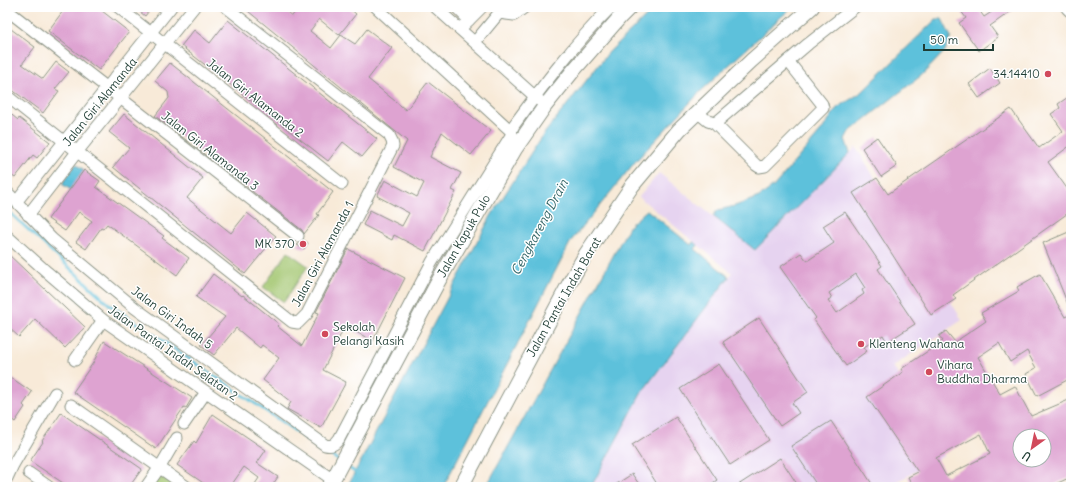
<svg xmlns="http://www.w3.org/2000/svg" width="1078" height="494" font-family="Delius,sans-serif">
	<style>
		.built { fill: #e6d3f0 }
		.green { fill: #a3c66f; stroke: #618252 }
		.water { fill: #5dc1db; stroke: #3e7f88 }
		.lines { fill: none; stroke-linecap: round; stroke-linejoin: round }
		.stream { stroke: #5dc1db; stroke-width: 3 }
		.building { fill: #dea3d1; fill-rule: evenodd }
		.minor-casing { stroke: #8c9486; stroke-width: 13 }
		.major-casing { stroke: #8c9486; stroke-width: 16 }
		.minor { stroke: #fff; stroke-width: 11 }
		.major { stroke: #fff; stroke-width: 14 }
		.poi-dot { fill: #d1495b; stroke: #fff; stroke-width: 1.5 }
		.labels { text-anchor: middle; stroke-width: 3; stroke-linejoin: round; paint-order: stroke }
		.poi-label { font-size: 12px; fill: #1f3d34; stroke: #fff; text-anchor: start }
		.street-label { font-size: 12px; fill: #1f3d34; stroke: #fff }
		.water-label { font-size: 13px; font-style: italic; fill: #326566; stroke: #fff }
	</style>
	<rect width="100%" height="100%" fill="#fff"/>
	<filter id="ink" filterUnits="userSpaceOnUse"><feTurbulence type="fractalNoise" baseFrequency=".025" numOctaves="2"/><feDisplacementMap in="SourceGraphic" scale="8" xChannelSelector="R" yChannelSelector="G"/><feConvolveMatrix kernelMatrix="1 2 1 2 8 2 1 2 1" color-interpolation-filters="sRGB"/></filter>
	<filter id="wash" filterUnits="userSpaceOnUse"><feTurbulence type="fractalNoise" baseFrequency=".012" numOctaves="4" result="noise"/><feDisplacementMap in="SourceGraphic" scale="16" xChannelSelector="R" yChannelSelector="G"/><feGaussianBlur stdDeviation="0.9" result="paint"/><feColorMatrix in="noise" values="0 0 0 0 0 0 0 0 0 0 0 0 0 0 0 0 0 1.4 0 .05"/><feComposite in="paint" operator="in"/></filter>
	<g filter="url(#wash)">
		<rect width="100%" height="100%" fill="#f8ead8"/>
		<polygon class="built" points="856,147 962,320 893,366 944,456 887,487 591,487 642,392 732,273 639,197 659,173 755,250"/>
		<g class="green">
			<polygon points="288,252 308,266 284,302 263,287"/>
			<polygon points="156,469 180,487 143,487"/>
		</g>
		<g class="water">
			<polygon points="656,7 792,7 701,91 635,162 571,241 443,487 347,487 491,216 543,135 609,52"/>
			<polygon points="936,19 942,19 951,37 945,51 922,75 849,132 845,139 850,153 755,250 713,216 718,210 735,206 759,197 774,186 821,131 837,108 862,92"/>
			<polygon points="76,164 84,170 71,190 62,184"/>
			<polygon points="647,210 691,245 693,242 698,245 695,249 729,277 642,392 591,487 486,487 630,225"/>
		</g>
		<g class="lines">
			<g class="stream">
				<polyline points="7,210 110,305 338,460"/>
				<polyline points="344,465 358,474"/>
			</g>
		</g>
		<g id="blocks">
			<g class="building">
				<polygon points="66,7 97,7 129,32 99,70 48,31"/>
				<polygon points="134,7 152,7 145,16"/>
				<polygon points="243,7 280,7 292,16 299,7 348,7 356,14 339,35 319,19 310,31 331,48 341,35 355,44 367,29 392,48 368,79 406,110 428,82 491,131 471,155 442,132 430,157 461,173 452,190 456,192 425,251 394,235 392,240 363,225 370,210 402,226 409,213 377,196 385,180 417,197 424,183 394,167 407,141"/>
				<polygon points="958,7 977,7 984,17 999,7 1017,7 990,26 998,37 979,51 959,23 966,18"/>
				<polygon points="228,20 377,139 362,157 343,142 328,161 181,46 194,30 210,43"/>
				<polygon points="7,26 35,47 22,64 43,79 56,62 69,72 55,89 59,91 43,113 7,86"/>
				<polygon points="170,63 333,192 317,214 319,215 304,234 302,230 155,116 169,98 168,92 155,81"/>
				<polygon points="990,68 1000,83 979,98 969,84"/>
				<polygon points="1071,95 1071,127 1068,130 1071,134 1071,145 1048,162 1071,194 1071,211 953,295 956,299 931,315 853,193 877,178 888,194 1011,109 1039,148 1063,131 1051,114 1060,108 1058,104"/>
				<polygon points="7,111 18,120 19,118 50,142 37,158 33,155 15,178 7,172"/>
				<polygon points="124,114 203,178 187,198 231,233 247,213 276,236 245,274 113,167 129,148 109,132"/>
				<polygon points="877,137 897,166 881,177 862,148"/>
				<polygon points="84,170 100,181 96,187 164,236 162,238 189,258 177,275 107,224 103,229 101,228 86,249 76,242 92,221 79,212 65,231 48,219"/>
				<path d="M845,212L882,266L878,269L915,324L887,342L883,335L864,347L867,351L846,366L814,320L816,318L780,267L801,253L807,261L834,243L823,226ZM856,274L865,288L862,290L864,294L837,313L828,300L832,298L829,293Z"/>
				<polygon points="1071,231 1071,312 1043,243"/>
				<polygon points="304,240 308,243 304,249 297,245"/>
				<polygon points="348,249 405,278 373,341 345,326 323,370 346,382 321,428 287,409 291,402 263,380 279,358 262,345 260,348 236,328 214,355 201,345 225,317 196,297 213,274 242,296 243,295 269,316 279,324 277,326 302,346 319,313 316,312"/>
				<polygon points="7,253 85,327 65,348 35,319 19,337 7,326"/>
				<path d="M1040,274L1065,317L1071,314V378L1037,396L1026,374L1036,368L1027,351L1010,362L999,343L978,357L1000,394L1015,386L1031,416L1071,399V477L1049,487H913L908,477L918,472L867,397L903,372L901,369L943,341L939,336L946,331L955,342L986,321L981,313L1019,291L1017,287ZM981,434L990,454L946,476L936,458ZM1020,436H1044V460H1020Z"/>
				<polygon points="759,318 808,392 792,403 799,413 780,426 723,342"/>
				<polygon points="104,341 192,398 186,408 184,407 156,449 73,392 93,363"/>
				<polygon points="719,364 769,440 730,465 680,389"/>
				<polygon points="7,375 32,392 23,405 25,407 15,422 7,416"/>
				<polygon points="61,413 142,469 129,487 69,487 30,461 43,442 42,441"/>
				<polygon points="213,414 266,450 257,463 278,477 271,487 253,487 259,478 244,467 230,487 209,487 177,465 194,441 196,443"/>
				<polygon points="676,417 717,480 707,487 659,487 632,445"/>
				<polygon points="831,421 874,487 818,487 791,446"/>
				<polygon points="780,458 799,487 735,487"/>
				<polygon points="632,474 641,487 612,487"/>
			</g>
		</g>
	</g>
	<g filter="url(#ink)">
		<use href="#blocks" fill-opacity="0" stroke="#8c9486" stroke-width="1"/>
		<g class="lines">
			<defs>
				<g id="minor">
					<polyline points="118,7 342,184"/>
					<polyline points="376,7 511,131"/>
					<polyline points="435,7 540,101"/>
					<polyline points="456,7 469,20"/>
					<polyline points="7,10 298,236"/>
					<polyline points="460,29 482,7"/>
					<polyline points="475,42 499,13 514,15 525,7"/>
					<polyline points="7,96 292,322 298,323 307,314 393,146 392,141 389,135 226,7"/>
					<polyline points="697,112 708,121 714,123 718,121 808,44 855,7"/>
					<polyline points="714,123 756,165 759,167 765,166 823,108 822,104 788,61"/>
					<path d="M512,137L511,131L514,125C544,84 575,43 611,7"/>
					<path d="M7,192L52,239L135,308L325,445C332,447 335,444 339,439L432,262L512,134"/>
					<polyline points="17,201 171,7"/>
					<polyline points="28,215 77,152 194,7"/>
					<polyline points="7,236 47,272 103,320 333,480"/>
					<polyline points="75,360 103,320"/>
					<polyline points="71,405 187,487"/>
					<polyline points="184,424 206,392"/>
					<polyline points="29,473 49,487"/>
					<polyline points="7,478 13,465 55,393"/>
					<polyline points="146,487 160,467 177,438"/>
				</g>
				<g id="major">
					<polyline points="1068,7 1071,10"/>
					<polyline points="329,487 439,280 515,149 545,106 573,71 621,16 630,7"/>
					<polyline points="461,487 570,282 586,254 632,186 679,130 751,61 812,7"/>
				</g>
			</defs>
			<use href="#minor" class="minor-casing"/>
			<use href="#major" class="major-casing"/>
			<use href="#minor" class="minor"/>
			<use href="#major" class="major"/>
		</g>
	</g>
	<g class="poi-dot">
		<circle cx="1048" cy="74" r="4"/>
		<circle cx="303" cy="244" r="4"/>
		<circle cx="325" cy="334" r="4"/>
		<circle cx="861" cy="344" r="4"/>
		<circle cx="929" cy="372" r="4"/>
	</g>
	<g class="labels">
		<g class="poi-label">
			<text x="1040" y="78" text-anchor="end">34.14410</text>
			<text x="295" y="248" text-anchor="end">MK 370</text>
			<text x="333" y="331">Sekolah<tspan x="333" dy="14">Pelangi Kasih</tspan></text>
			<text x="869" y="348">Klenteng Wahana</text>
			<text x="937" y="369">Vihara<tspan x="937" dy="14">Buddha Dharma</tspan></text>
		</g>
		<g class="street-label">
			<text transform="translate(255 98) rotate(38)" y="4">Jalan Giri Alamanda 2</text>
			<text transform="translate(100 102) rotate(-51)" y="4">Jalan Giri Alamanda</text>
			<text transform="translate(210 151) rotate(38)" y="4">Jalan Giri Alamanda 3</text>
			<text transform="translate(464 236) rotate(-60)" y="4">Jalan Kapuk Pulo</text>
			<text transform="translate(323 254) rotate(-62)" y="4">Jalan Giri Alamanda 1</text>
			<text transform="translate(564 297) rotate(-60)" y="4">Jalan Pantai Indah Barat</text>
			<text transform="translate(172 318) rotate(36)" y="4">Jalan Giri Indah 5</text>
			<text transform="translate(173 353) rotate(35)" y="4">Jalan Pantai Indah Selatan 2</text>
		</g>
		<g class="water-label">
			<text transform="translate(539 227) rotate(-62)" y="5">Cengkareng Drain</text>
		</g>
	</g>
	<rect width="1078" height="494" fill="none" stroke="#fff" stroke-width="24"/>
	<g transform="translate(1032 448) rotate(213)"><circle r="19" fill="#ffffff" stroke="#a5b1ae"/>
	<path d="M0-3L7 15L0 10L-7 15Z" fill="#d1495b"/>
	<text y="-6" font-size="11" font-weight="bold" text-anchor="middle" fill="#1f3d34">U</text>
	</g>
	<path d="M924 44v6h69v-6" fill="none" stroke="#1f3d34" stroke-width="2"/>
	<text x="930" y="44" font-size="12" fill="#1f3d34" stroke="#ffffff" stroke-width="3" paint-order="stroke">50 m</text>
</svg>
